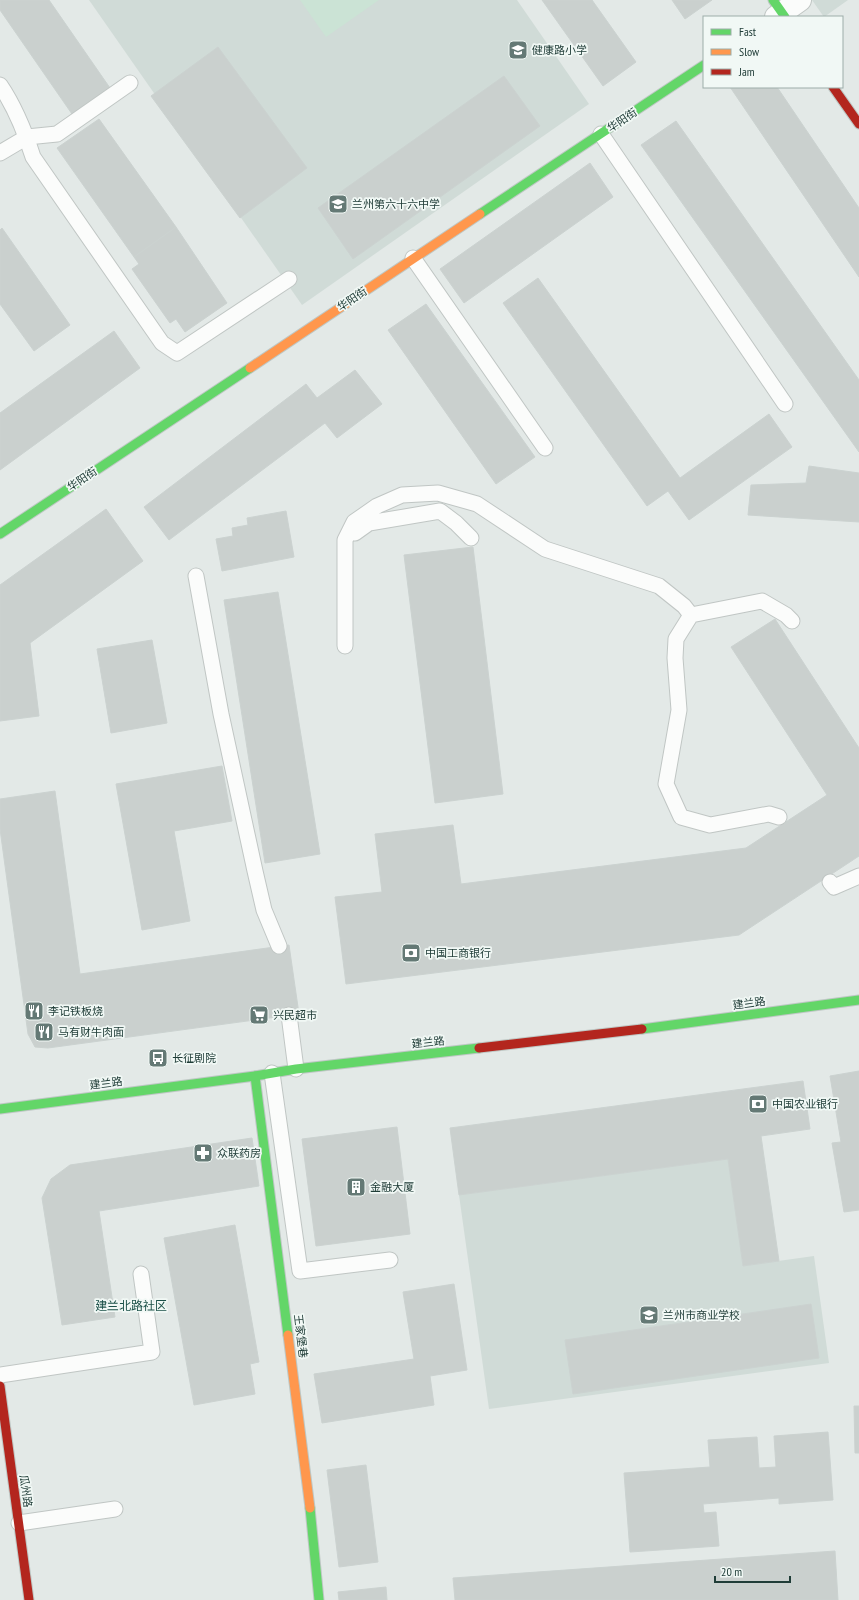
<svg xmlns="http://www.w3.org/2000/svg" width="859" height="1600" font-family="'PT Sans Narrow','Noto Sans SC',sans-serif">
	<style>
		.built { fill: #d0dbd7 }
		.green { fill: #cbe3d5 }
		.building { fill: #cad0ce; stroke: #cbd2d0 }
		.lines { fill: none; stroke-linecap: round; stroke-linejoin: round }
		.lane-casing { stroke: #c0c6c4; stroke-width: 17 }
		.street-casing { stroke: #c0c6c4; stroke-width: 24 }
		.fast-casing { stroke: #bec7c4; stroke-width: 11 }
		.slow-casing { stroke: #bec7c4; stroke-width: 11 }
		.jam-casing { stroke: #bec7c4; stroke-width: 11 }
		.lane { stroke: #fbfcfb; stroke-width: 15 }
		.street { stroke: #fbfcfb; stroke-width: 22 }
		.fast { stroke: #63d668; stroke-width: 9 }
		.slow { stroke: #ff974d; stroke-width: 9 }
		.jam { stroke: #b3261e; stroke-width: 9 }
		.labels { text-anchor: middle; stroke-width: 3.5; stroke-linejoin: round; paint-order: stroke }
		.poi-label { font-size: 11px; fill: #203d38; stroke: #f1f8f5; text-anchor: start }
		.street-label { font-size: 11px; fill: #203d38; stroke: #f1f8f5 }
		.neighbourhood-label { font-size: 12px; fill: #1b5048; stroke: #f1f8f5 }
	</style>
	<rect width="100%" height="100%" fill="#e3e9e7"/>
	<g class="built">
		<polygon points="89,0 517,0 589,104 302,305"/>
		<polygon points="812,0 848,0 824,17"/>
		<polygon points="728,1159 743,1266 814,1256 829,1363 489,1409 459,1195"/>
	</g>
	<polygon class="green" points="300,0 379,0 326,37"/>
	<g class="building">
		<polygon points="0,0 49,0 110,88 72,114 0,10"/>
		<polygon points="542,0 592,0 636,62 603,86"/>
		<polygon points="672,0 712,0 685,19"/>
		<polygon points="218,47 307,168 240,218 151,96"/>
		<polygon points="504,76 540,126 353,259 318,208"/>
		<polygon points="730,87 777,87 859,208 859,277"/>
		<polygon points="99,119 176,227 134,257 57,148"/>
		<polygon points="676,121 859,380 859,452 641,145"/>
		<polygon points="590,163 613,197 464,303 440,269"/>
		<polygon points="176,227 227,303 185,332 176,319 170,323 132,269 139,264 134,257"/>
		<polygon points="2,228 70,325 34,351 0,304 0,230"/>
		<polygon points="538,278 680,478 769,414 792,447 689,520 668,491 647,506 503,303"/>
		<polygon points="426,304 535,457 496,484 388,330"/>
		<polygon points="114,331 140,368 0,470 0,413"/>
		<polygon points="355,370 382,404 337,438 325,423 169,540 144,507 306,384 317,398"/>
		<polygon points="809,466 859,473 859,522 748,515 751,485 806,483"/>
		<polygon points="106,509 143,561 30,643 39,716 0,721 0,585"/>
		<polygon points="286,511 294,557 222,571 216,539 233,536 232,528 248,525 247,518"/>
		<polygon points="473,547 503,794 435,803 404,555"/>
		<polygon points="278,592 320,854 265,863 224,600"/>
		<polygon points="775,619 859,748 859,856 739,935 346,984 335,897 382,892 375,834 453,825 461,884 746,848 827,795 731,647"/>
		<polygon points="152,640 167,723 111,733 97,649"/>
		<polygon points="222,766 232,821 174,831 190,921 142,930 116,784"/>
		<polygon points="55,791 80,974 289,945 299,1014 48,1048 35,1047 28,1034 0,829 0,799"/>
		<polygon points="859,1071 859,1210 844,1212 832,1143 841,1142 830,1076"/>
		<polygon points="803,1081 810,1129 761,1136 779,1261 743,1266 728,1159 459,1195 450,1128"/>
		<polygon points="397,1127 410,1234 316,1246 302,1139"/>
		<polygon points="252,1138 259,1186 99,1211 115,1317 62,1325 42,1198 51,1179 70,1165"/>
		<polygon points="235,1225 259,1362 250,1364 255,1394 194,1405 164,1238"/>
		<polygon points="454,1284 467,1370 430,1376 434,1405 322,1423 314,1374 414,1359 403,1292"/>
		<polygon points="811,1304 819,1358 573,1394 565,1340"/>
		<polygon points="854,1406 859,1406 859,1453 855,1453"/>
		<polygon points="828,1432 833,1500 779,1504 779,1498 703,1504 704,1513 716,1512 719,1546 630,1552 624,1473 710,1467 708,1440 757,1437 759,1468 776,1467 774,1436"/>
		<polygon points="366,1465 378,1562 339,1567 327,1470"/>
		<polygon points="835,1551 838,1600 455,1600 453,1578"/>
		<polygon points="386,1587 387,1600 339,1600 338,1592"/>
	</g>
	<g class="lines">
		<defs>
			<g id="lane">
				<path d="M0,85C15,107 25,132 33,157L162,343L177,353L289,279"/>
				<polyline points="601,134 785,404"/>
				<polyline points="0,153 27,137 57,134 130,83"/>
				<polyline points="413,258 545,448"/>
				<polyline points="355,533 369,523 440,511 456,523 471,538"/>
				<polyline points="196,576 221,714 255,871 264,910 279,946"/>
				<polyline points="345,646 345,540 354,522 377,506 402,495 438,493 477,504 545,549 659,586 684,606 691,615"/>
				<polyline points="779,817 769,814 710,825 681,817 666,784 679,710 675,658 676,639 691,615 762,601 786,615 792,621"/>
				<polyline points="830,882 834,887 859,876"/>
				<polyline points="289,1015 296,1069"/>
				<polyline points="272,1073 300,1271 390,1260"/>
				<polyline points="0,1375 152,1352 141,1274"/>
				<polyline points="19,1523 115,1509"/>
			</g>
			<polyline id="street" points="776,17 800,0"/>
			<g id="fast">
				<polyline points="773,0 785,17"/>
				<polyline points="480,214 704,65"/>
				<polyline points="0,534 250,368"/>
				<polyline points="642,1029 859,1000"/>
				<polyline points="255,1076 288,1335"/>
				<polyline points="0,1109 255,1076 296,1069 479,1048"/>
				<polyline points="310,1508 319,1600"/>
			</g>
			<g id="slow">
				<polyline points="250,368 480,214"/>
				<polyline points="288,1335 310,1508"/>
			</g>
			<g id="jam">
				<polyline points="833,87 859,124"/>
				<polyline points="479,1048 642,1029"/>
				<polyline points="0,1386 29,1600"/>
			</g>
		</defs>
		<use href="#lane" class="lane-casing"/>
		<use href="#street" class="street-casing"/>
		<use href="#fast" class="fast-casing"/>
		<use href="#slow" class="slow-casing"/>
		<use href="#jam" class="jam-casing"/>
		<use href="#lane" class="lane"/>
		<use href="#street" class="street"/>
		<use href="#fast" class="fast"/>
		<use href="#slow" class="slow"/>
		<use href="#jam" class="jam"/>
	</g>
	<defs>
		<symbol id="school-square" viewBox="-11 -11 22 22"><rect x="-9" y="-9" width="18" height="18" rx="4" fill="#647975" stroke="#f1f8f5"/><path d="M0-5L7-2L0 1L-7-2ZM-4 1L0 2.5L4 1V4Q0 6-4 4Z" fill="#fff"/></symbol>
		<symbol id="bank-square" viewBox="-11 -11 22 22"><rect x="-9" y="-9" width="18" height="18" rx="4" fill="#647975" stroke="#f1f8f5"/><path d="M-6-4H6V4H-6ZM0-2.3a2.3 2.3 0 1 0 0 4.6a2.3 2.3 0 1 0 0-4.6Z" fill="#fff"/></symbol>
		<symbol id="restaurant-square" viewBox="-11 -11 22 22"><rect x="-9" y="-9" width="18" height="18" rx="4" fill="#647975" stroke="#f1f8f5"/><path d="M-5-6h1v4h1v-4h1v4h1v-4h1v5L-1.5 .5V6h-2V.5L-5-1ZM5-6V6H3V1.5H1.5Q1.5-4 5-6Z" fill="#fff"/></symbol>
		<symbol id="supermarket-square" viewBox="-11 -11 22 22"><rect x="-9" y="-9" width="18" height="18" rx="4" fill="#647975" stroke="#f1f8f5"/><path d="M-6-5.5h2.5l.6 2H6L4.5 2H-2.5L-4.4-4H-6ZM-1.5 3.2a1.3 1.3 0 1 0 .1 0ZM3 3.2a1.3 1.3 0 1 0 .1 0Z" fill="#fff"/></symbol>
		<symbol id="bus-square" viewBox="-11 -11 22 22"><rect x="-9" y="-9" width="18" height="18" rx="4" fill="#647975" stroke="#f1f8f5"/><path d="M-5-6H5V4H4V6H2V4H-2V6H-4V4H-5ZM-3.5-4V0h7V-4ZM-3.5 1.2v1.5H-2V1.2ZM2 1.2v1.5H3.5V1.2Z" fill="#fff"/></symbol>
		<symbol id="pharmacy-square" viewBox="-11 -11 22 22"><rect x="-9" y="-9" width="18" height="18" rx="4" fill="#647975" stroke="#f1f8f5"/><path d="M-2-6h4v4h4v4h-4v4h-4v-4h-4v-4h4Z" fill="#fff"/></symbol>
		<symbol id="building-square" viewBox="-11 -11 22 22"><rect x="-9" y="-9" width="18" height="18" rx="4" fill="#647975" stroke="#f1f8f5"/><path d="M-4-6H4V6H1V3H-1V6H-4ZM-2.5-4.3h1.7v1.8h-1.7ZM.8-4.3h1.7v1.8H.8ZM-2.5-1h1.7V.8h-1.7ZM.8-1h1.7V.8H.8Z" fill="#fff"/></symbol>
		<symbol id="university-square" viewBox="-11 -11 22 22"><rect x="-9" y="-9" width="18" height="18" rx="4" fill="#647975" stroke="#f1f8f5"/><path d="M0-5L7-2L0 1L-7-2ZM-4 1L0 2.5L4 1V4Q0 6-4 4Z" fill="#fff"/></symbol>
	</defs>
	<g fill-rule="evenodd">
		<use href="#school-square" x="507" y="39" width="22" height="22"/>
		<use href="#school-square" x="327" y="193" width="22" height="22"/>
		<use href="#bank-square" x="400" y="942" width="22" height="22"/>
		<use href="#restaurant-square" x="23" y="1000" width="22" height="22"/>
		<use href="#supermarket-square" x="248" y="1004" width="22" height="22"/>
		<use href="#restaurant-square" x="33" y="1021" width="22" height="22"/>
		<use href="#bus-square" x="147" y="1047" width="22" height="22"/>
		<use href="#bank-square" x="747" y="1093" width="22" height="22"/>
		<use href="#pharmacy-square" x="192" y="1142" width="22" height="22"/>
		<use href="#building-square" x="345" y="1176" width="22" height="22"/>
		<use href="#university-square" x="638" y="1304" width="22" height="22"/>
	</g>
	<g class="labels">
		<g class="poi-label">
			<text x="532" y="54">健康路小学</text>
			<text x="352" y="208">兰州第六十六中学</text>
			<text x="425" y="957">中国工商银行</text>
			<text x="48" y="1015">李记铁板烧</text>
			<text x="273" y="1019">兴民超市</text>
			<text x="58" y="1036">马有财牛肉面</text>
			<text x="172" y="1062">长征剧院</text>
			<text x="772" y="1108">中国农业银行</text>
			<text x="217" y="1157">众联药房</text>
			<text x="370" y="1191">金融大厦</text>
			<text x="663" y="1319">兰州市商业学校</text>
		</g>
		<g class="street-label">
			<text transform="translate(622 120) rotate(-34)" y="4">华阳街</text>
			<text transform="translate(352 299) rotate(-34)" y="4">华阳街</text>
			<text transform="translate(82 479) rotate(-34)" y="4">华阳街</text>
			<text transform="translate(749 1003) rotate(-8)" y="4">建兰路</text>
			<text transform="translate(428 1042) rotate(-6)" y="4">建兰路</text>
			<text transform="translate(106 1083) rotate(-7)" y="4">建兰路</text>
			<text transform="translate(301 1336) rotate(83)" y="4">王家堡巷</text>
			<text transform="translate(26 1491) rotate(82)" y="4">瓜州路</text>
		</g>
		<g class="neighbourhood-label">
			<text x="131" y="1310">建兰北路社区</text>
		</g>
	</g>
	<rect x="703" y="16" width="140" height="72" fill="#f1f8f5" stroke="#9dada9"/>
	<rect x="711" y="29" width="20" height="6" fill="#63d668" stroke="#9dada9"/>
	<text x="739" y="36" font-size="12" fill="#203d38">Fast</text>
	<rect x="711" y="49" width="20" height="6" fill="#ff974d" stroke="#9dada9"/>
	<text x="739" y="56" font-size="12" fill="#203d38">Slow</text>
	<rect x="711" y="69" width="20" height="6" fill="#b3261e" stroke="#9dada9"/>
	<text x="739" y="76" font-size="12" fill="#203d38">Jam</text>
	<path d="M715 1576v6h75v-6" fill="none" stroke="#203d38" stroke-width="2"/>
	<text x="721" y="1576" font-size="12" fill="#203d38" stroke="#f1f8f5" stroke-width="3" paint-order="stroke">20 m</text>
</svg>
